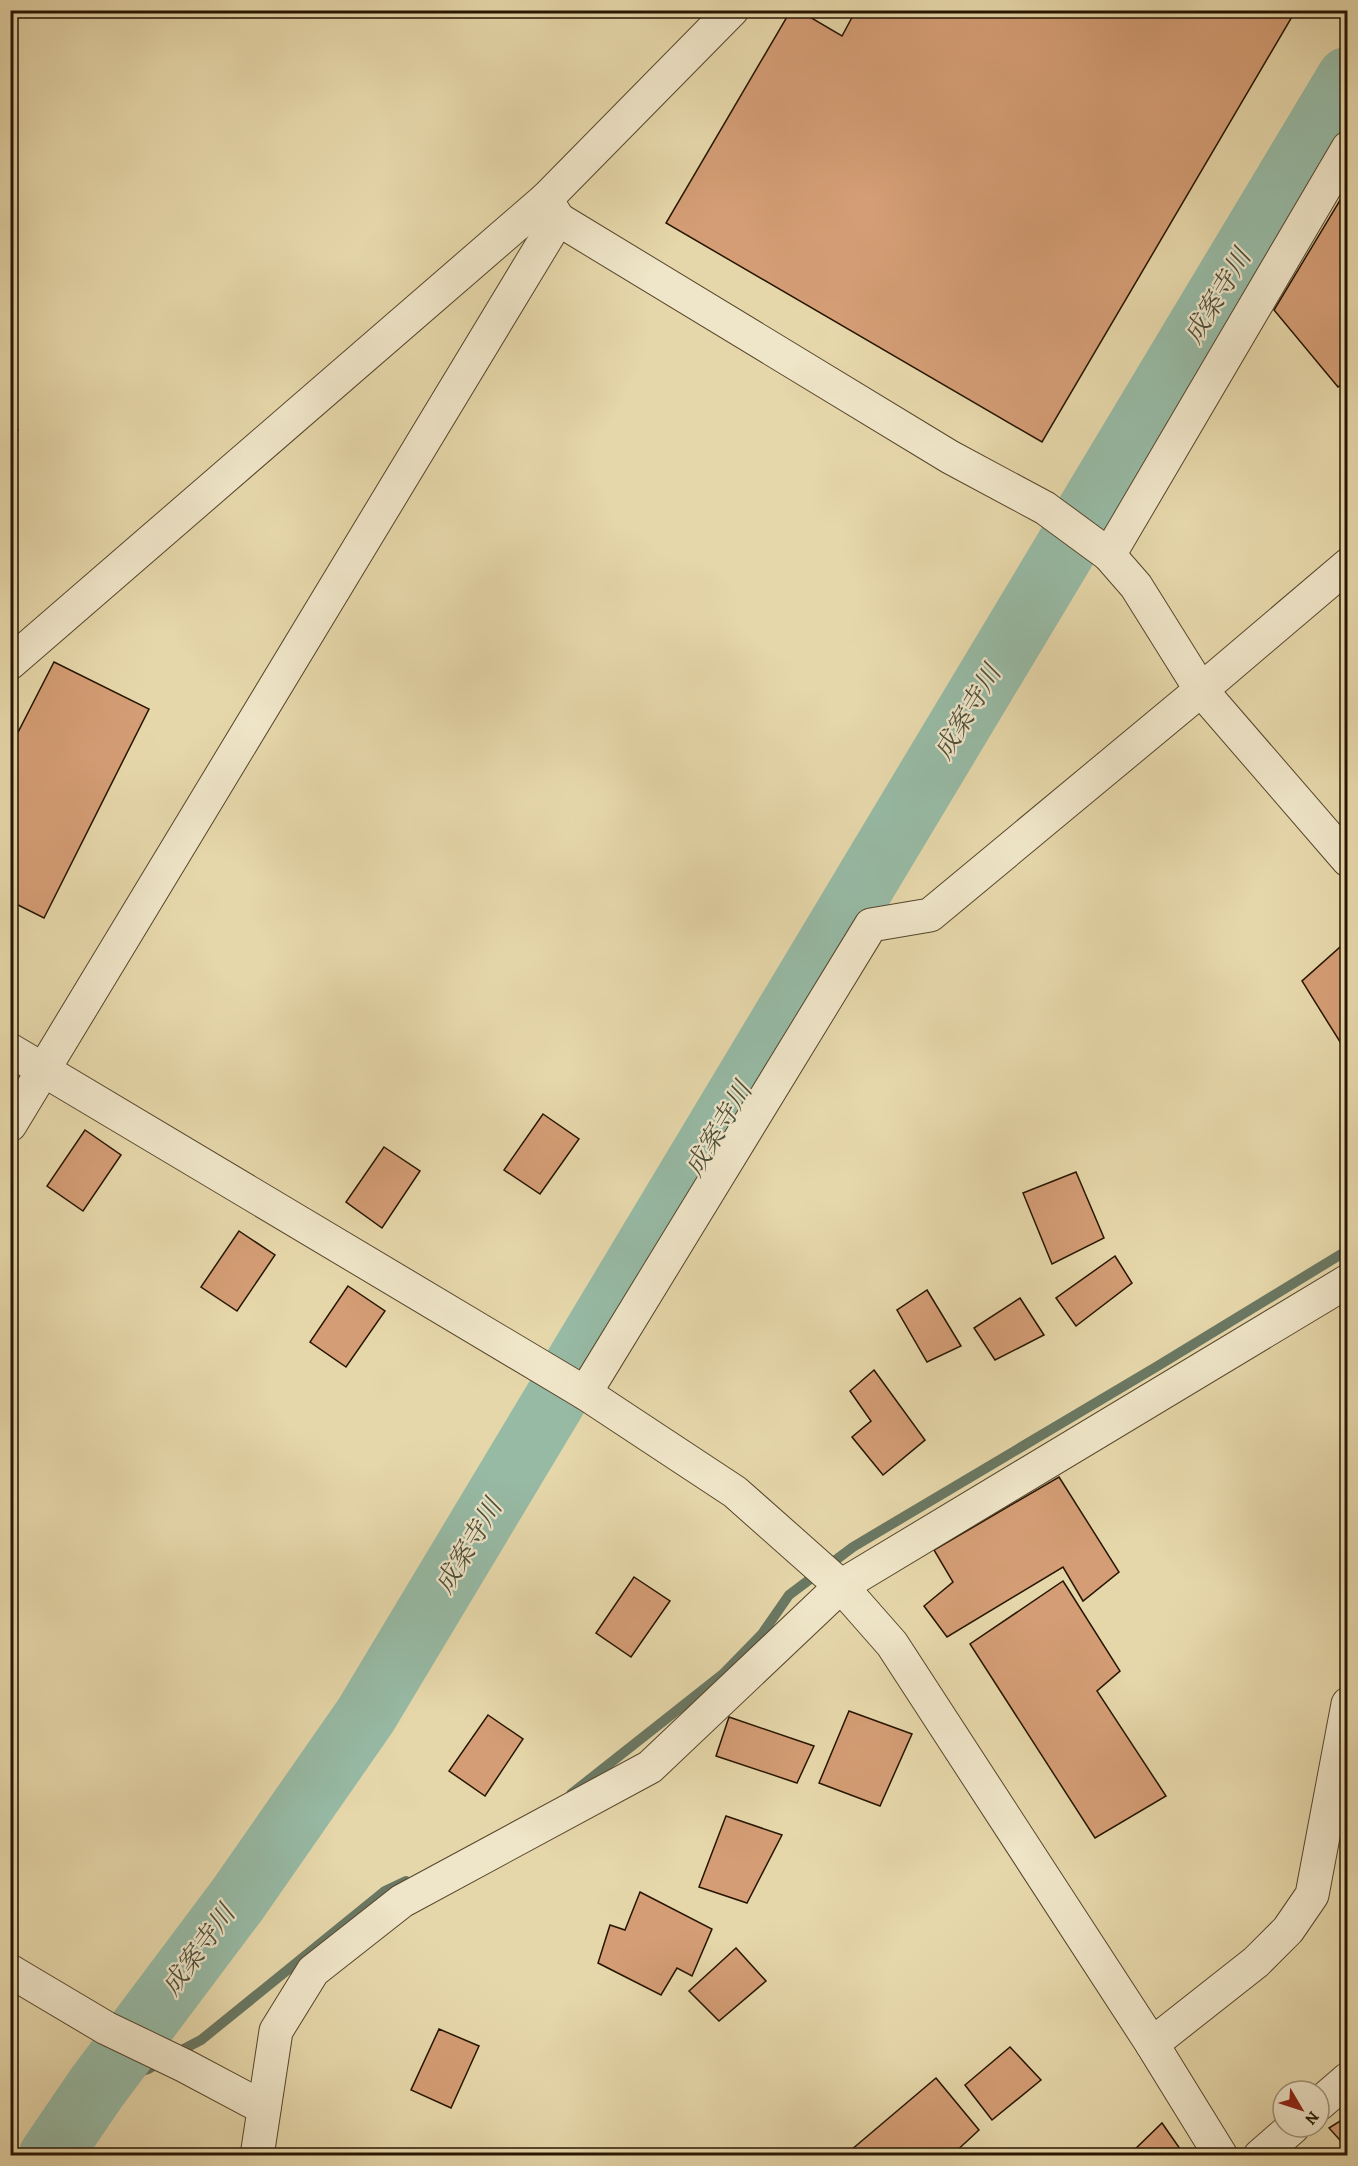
<svg xmlns="http://www.w3.org/2000/svg" width="1358" height="2166" font-family="Alegreya,'Noto Serif JP',serif">
	<style>
		.lines { fill: none; stroke-linecap: round; stroke-linejoin: round }
		.stream { stroke: #6a7863; stroke-width: 10 }
		.river { stroke: #97baa5; stroke-width: 63 }
		.building { fill: #d49d75; stroke: #261501; stroke-width: 1.5 }
		.minor-casing { stroke: #56462b; stroke-width: 35 }
		.tertiary-casing { stroke: #56462b; stroke-width: 35 }
		.minor { stroke: #efe5c8; stroke-width: 33 }
		.tertiary { stroke: #efe5c8; stroke-width: 33 }
		.labels { text-anchor: middle; stroke-width: 4.5; stroke-linejoin: round; paint-order: stroke }
		.water-label { font-size: 26px; font-style: italic; fill: #4e4f3a; stroke: #efe5c8 }
	</style>
	<rect width="100%" height="100%" fill="#e6d7aa"/>
	<filter id="stains"><feTurbulence type="fractalNoise" baseFrequency=".00333" numOctaves="4"/><feColorMatrix values="0 0 0 0 .2 0 0 0 0 .09 0 0 0 0 .02 0 0 0 .5 -.17"/></filter>
	<radialGradient id="worn" r=".72"><stop offset=".6" stop-color="#630" stop-opacity="0"/><stop offset="1" stop-color="#630" stop-opacity=".3"/></radialGradient>
	<g class="lines">
		<g class="stream">
			<polyline points="571,1794 723,1674 762,1634 789,1595 853,1547 1156,1367 1348,1250"/>
			<polyline points="174,2054 201,2040 385,1891 406,1881"/>
			<polyline points="97,2087 148,2069 161,2062"/>
		</g>
		<polyline class="river" points="50,2156 97,2087 238,1899 366,1715 1348,78"/>
	</g>
	<g class="building">
		<polygon points="791,10 798,10 842,36 856,10 1296,10 1042,442 666,223"/>
		<polygon points="1348,187 1348,380 1338,387 1274,310"/>
		<polygon points="10,424 18,430 10,440"/>
		<polygon points="54,662 149,709 44,918 10,901 10,748"/>
		<polygon points="1348,940 1348,1041 1342,1045 1302,981"/>
		<polygon points="543,1114 579,1139 540,1194 504,1170"/>
		<polygon points="85,1130 121,1155 83,1211 47,1186"/>
		<polygon points="384,1147 420,1171 382,1228 346,1202"/>
		<polygon points="1076,1172 1104,1238 1052,1264 1023,1193"/>
		<polygon points="239,1231 275,1255 237,1311 201,1287"/>
		<polygon points="1115,1256 1132,1283 1076,1326 1056,1298"/>
		<polygon points="348,1286 385,1311 346,1367 310,1342"/>
		<polygon points="927,1290 961,1346 927,1362 897,1310"/>
		<polygon points="1020,1298 1044,1335 995,1360 974,1328"/>
		<polygon points="874,1370 925,1440 883,1475 852,1437 871,1421 850,1391"/>
		<polygon points="1059,1477 1119,1572 1083,1601 1063,1567 947,1637 924,1606 953,1582 934,1550"/>
		<polygon points="634,1577 670,1601 631,1657 596,1633"/>
		<polygon points="1063,1581 1120,1671 1097,1691 1166,1796 1095,1838 970,1644"/>
		<polygon points="849,1711 912,1734 880,1806 819,1783"/>
		<polygon points="488,1715 523,1739 485,1796 449,1771"/>
		<polygon points="729,1717 814,1746 797,1783 716,1756"/>
		<polygon points="726,1816 782,1835 747,1903 699,1887"/>
		<polygon points="640,1892 712,1929 692,1976 677,1968 661,1995 598,1963 610,1925 625,1930"/>
		<polygon points="736,1948 766,1981 719,2021 689,1991"/>
		<polygon points="439,2029 479,2046 451,2108 411,2090"/>
		<polygon points="1010,2047 1041,2080 992,2120 965,2085"/>
		<polygon points="936,2078 979,2130 951,2156 844,2156"/>
		<polygon points="1348,2116 1348,2149 1329,2128"/>
		<polygon points="1162,2123 1185,2156 1128,2156"/>
		<polygon points="282,2149 319,2156 281,2156"/>
	</g>
	<g class="lines">
		<defs>
			<g id="minor">
				<polyline points="558,219 950,457 1045,508 1109,555 1136,586 1201,690 1348,860"/>
				<polyline points="1109,555 1348,148"/>
				<polyline points="10,663 546,199 732,10"/>
				<polyline points="10,1125 558,219 546,199"/>
				<polyline points="585,1393 871,925 930,915 1201,690 1348,565"/>
				<polyline points="10,1971 106,2028 185,2066 264,2108"/>
				<polyline points="1152,2044 1256,1962 1288,1930 1312,1895 1348,1704"/>
				<polyline points="1319,2104 1348,2079"/>
				<polyline points="257,2156 276,2031 313,1971 402,1901 650,1767 841,1586 1348,1281"/>
				<polyline points="1260,2156 1293,2127"/>
			</g>
			<polyline id="tertiary" points="10,1050 585,1393 735,1492 841,1586 892,1644 1152,2044 1221,2156"/>
		</defs>
		<use href="#minor" class="minor-casing"/>
		<use href="#tertiary" class="tertiary-casing"/>
		<use href="#minor" class="minor"/>
		<use href="#tertiary" class="tertiary"/>
	</g>
	<g class="labels">
		<g class="water-label">
			<text transform="translate(1217 296) rotate(-59)" y="9">成案寺川</text>
			<text transform="translate(967 712) rotate(-59)" y="9">成案寺川</text>
			<text transform="translate(718 1129) rotate(-59)" y="9">成案寺川</text>
			<text transform="translate(468 1546) rotate(-59)" y="9">成案寺川</text>
			<text transform="translate(198 1950) rotate(-54)" y="9">成案寺川</text>
		</g>
	</g>
	<rect width="1358" height="2166" fill="none" stroke="#e6d7aa" stroke-width="36"/>
	<rect x="12" y="12" width="1334" height="2142" fill="none" stroke="#261501" stroke-width="3"/>
	<rect x="18" y="18" width="1322" height="2130" fill="none" stroke="#261501" stroke-width="1.5"/>
	<g transform="translate(1301 2109) rotate(129)"><circle r="28" fill="#efe5c8" stroke="#9f9278" stroke-width="1.5"/>
	<path d="M0-4.5L10 22L0 15L-10 22Z" fill="#8f2418"/>
	<text y="-9" font-size="16" font-weight="bold" text-anchor="middle" fill="#261501">N</text>
	</g>
	<rect width="100%" height="100%" filter="url(#stains)"/>
	<rect width="100%" height="100%" fill="url(#worn)"/>
</svg>
